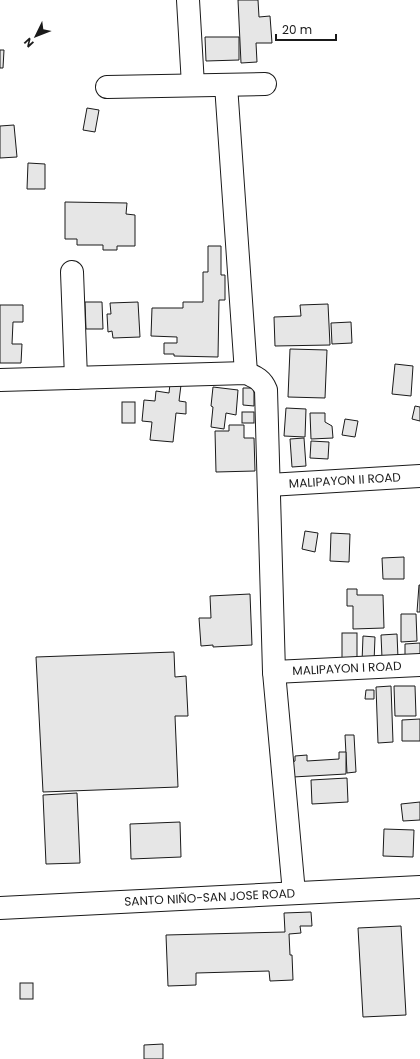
<svg xmlns="http://www.w3.org/2000/svg" width="420" height="1059" font-family="Poppins,sans-serif">
	<style>
		.building { fill: #e6e6e6; stroke: #1a1a1a }
		.lines { fill: none; stroke-linecap: round; stroke-linejoin: round }
		.minor-casing { stroke: #1a1a1a; stroke-width: 24 }
		.major-casing { stroke: #1a1a1a; stroke-width: 24 }
		.minor { stroke: #fff; stroke-width: 22 }
		.major { stroke: #fff; stroke-width: 22 }
		.labels { text-anchor: middle; stroke-width: 3; stroke-linejoin: round; paint-order: stroke }
		.street-label { font-size: 12px; fill: #1a1a1a; stroke: #fff }
	</style>
	<rect width="100%" height="100%" fill="#fff"/>
	<g class="building">
		<polygon points="238,0 258,0 259,17 270,16 272,43 256,43 257,62 241,63"/>
		<polygon points="205,37 239,37 239,60 206,61"/>
		<polygon points="0,50 4,50 3,68 0,68"/>
		<polygon points="87,108 99,110 95,132 83,130"/>
		<polygon points="14,125 17,157 0,158 0,126"/>
		<polygon points="28,163 45,164 45,189 27,189"/>
		<polygon points="65,202 127,203 126,214 135,215 135,246 117,246 117,250 103,250 103,245 77,245 77,239 65,239"/>
		<polygon points="208,246 221,246 221,275 225,275 225,300 219,300 218,357 174,356 174,354 164,354 164,343 177,343 177,337 151,336 152,308 183,308 183,302 203,302 203,272 208,272"/>
		<polygon points="85,302 102,302 103,329 86,329"/>
		<polygon points="138,302 140,337 113,338 112,331 108,332 107,314 111,314 110,303"/>
		<polygon points="328,304 330,345 275,346 274,317 301,316 300,305"/>
		<polygon points="0,305 23,305 23,322 13,322 12,344 22,344 21,363 0,363"/>
		<polygon points="351,322 352,343 332,344 331,323"/>
		<polygon points="290,349 327,350 325,398 288,397"/>
		<polygon points="395,364 413,366 411,396 392,394"/>
		<polygon points="170,384 181,385 179,401 186,402 186,414 176,413 173,442 150,440 152,422 142,421 144,400 155,401 156,391 169,393"/>
		<polygon points="213,387 238,390 236,415 226,413 224,429 211,427 213,407 211,406"/>
		<polygon points="243,388 254,388 254,406 243,405"/>
		<rect x="122" y="402" width="13" height="21"/>
		<polygon points="415,406 420,407 420,421 412,419"/>
		<polygon points="286,408 306,409 305,437 284,436"/>
		<rect x="242" y="412" width="12" height="11"/>
		<polygon points="310,413 325,413 325,422 332,426 333,438 311,439"/>
		<polygon points="345,419 358,421 355,437 342,435"/>
		<polygon points="229,425 244,425 244,438 254,438 255,471 216,472 215,431 229,431"/>
		<polygon points="304,438 306,466 292,467 290,439"/>
		<polygon points="311,441 329,442 328,459 310,458"/>
		<polygon points="305,531 318,533 315,552 302,549"/>
		<polygon points="331,533 350,534 349,562 330,561"/>
		<polygon points="404,557 404,579 383,579 382,558"/>
		<polygon points="419,585 420,585 420,612 417,612"/>
		<polygon points="347,589 357,589 357,595 383,595 384,628 353,629 353,606 347,606"/>
		<polygon points="250,594 252,645 213,647 213,645 201,646 199,618 211,618 210,596"/>
		<polygon points="401,614 416,614 417,641 401,642"/>
		<rect x="342" y="633" width="15" height="29"/>
		<polygon points="397,634 398,658 382,658 381,635"/>
		<polygon points="363,636 375,637 374,662 362,662"/>
		<polygon points="420,643 420,658 405,659 405,644"/>
		<polygon points="174,652 175,677 186,676 188,716 175,716 178,787 43,792 36,657"/>
		<polygon points="391,686 393,742 378,743 376,687"/>
		<polygon points="394,686 415,686 416,716 395,716"/>
		<polygon points="366,690 374,690 374,699 365,699"/>
		<polygon points="420,719 420,741 402,741 402,720"/>
		<polygon points="345,735 354,735 356,772 347,773"/>
		<polygon points="339,752 346,752 346,774 293,777 293,762 295,761 295,756 307,755 307,761 339,759"/>
		<polygon points="347,778 348,802 312,804 311,780"/>
		<polygon points="77,793 80,863 46,864 43,795"/>
		<polygon points="420,802 420,820 403,821 401,804"/>
		<polygon points="180,822 181,857 131,859 130,824"/>
		<polygon points="384,829 414,830 413,857 383,856"/>
		<polygon points="311,912 312,926 300,926 301,933 289,934 290,955 292,955 293,980 270,981 269,971 196,973 196,985 168,986 166,935 285,932 284,913"/>
		<polygon points="401,926 406,1015 363,1017 358,928"/>
		<rect x="20" y="983" width="13" height="16"/>
		<polygon points="163,1044 163,1059 144,1059 144,1045"/>
	</g>
	<g class="lines">
		<defs>
			<g id="minor">
				<polyline points="188,0 193,85"/>
				<polyline points="226,85 246,373"/>
				<polyline points="107,87 265,84"/>
				<polyline points="72,272 76,378"/>
				<path d="M0,380L246,373C256,377 262,380 266,390L274,672L294,893"/>
				<path id="s1" d="M269,485L420,476"/>
				<path id="s2" d="M274,672L420,665"/>
			</g>
			<g id="major">
				<path id="s3" d="M0,908L420,887"/>
			</g>
		</defs>
		<use href="#minor" class="minor-casing"/>
		<use href="#major" class="major-casing"/>
		<use href="#minor" class="minor"/>
		<use href="#major" class="major"/>
	</g>
	<g class="labels">
		<g class="street-label">
			<text dy="4" stroke="none"><textPath href="#s1" startOffset="76">MALIPAYON II ROAD</textPath></text>
			<text dy="4" stroke="none"><textPath href="#s2" startOffset="73">MALIPAYON I ROAD</textPath></text>
			<text dy="4" stroke="none"><textPath href="#s3" startOffset="210">SANTO NIÑO-SAN JOSE ROAD</textPath></text>
		</g>
	</g>
	<g transform="translate(36 36) rotate(227)" stroke="#ffffff" stroke-width="3" paint-order="stroke">
	<path d="M0-3L7 15L0 10L-7 15Z" fill="#1a1a1a"/>
	<text y="-6" font-size="11" font-weight="bold" text-anchor="middle" fill="#1a1a1a">N</text>
	</g>
	<path d="M276 34v6h60v-6" fill="none" stroke="#1a1a1a" stroke-width="2"/>
	<text x="282" y="34" font-size="12" fill="#1a1a1a" stroke="#ffffff" stroke-width="3" paint-order="stroke">20 m</text>
</svg>
